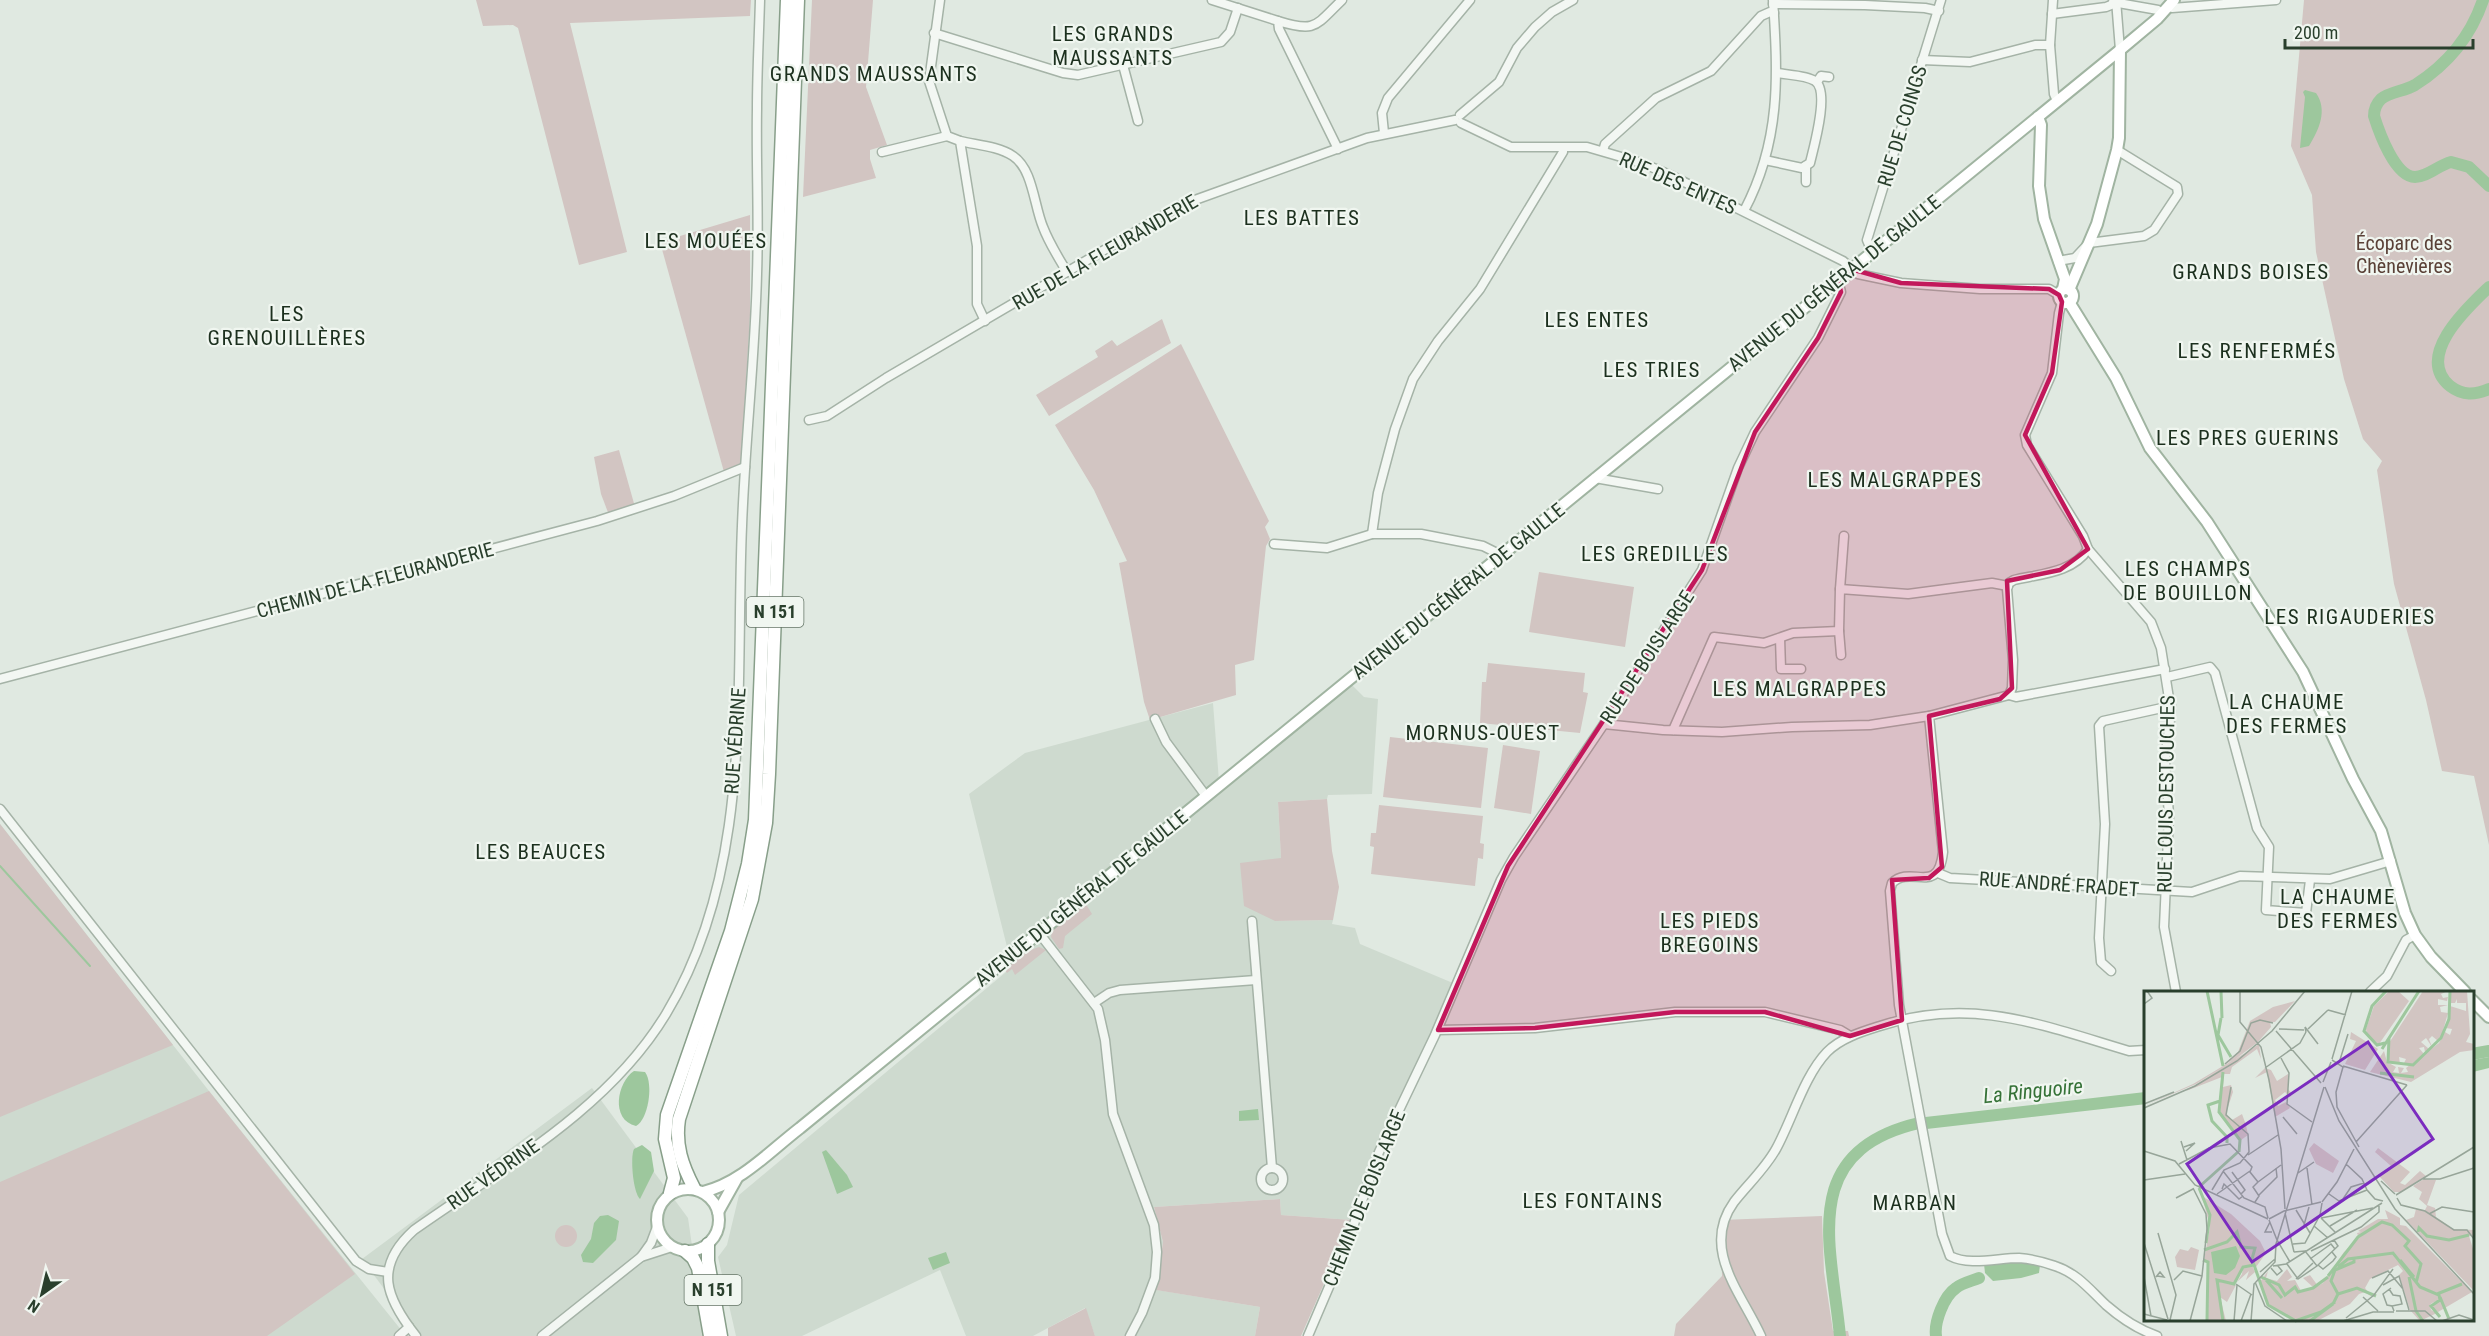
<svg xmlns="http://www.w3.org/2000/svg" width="2489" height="1336" font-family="'Roboto Condensed',sans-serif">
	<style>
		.built { fill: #cedacf }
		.green { fill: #d2c5c2 }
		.water { fill: #9dc79d }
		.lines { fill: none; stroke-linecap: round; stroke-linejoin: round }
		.stream { stroke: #9dc79d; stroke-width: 2 }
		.river { stroke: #9dc79d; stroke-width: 12 }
		.minor-casing { stroke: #a5b3a7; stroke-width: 11 }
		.major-casing { stroke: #a0b4a1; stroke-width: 14 }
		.highway-casing { stroke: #889f8a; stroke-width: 15 }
		.minor { stroke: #f3f7f3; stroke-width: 8 }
		.major { stroke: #fff; stroke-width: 10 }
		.highway { stroke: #fff; stroke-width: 12 }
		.marked { fill: #c2185b; fill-opacity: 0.2; stroke: #c2185b; stroke-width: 4.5; stroke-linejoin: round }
		.labels { text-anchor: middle; stroke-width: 4.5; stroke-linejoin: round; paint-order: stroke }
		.shield { fill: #f0f6f0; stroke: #657667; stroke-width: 1.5 }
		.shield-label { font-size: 18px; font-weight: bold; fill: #293f2c }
		.street-label { font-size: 20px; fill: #293f2c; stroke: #f0f6f0 }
		.park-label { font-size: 20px; fill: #5a4137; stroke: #f0f6f0 }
		.neighbourhood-label { font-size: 21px; letter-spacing: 1.5px; fill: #1c301e; stroke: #f0f6f0 }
		.water-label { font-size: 21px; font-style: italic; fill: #357237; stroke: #f0f6f0 }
		.inset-river { fill: none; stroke: #9dc79d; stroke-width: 3 }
		.inset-road { fill: none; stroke: #97a599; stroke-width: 1.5 }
		.view { fill: #7b2cbf; fill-opacity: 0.15; stroke: #7b2cbf; stroke-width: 3 }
		.inset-edge { fill: none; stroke: #293f2c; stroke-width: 3 }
	</style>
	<rect width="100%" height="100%" fill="#e0e9e1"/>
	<g class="built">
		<polygon points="1349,682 1364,697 1378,699 1372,794 1328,795 1327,799 1278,802 1281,858 1275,921 1333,920 1332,924 1355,928 1360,944 1460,986 1352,1220 1281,1215 1280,1199 1154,1207 1163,1242 1157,1290 1260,1307 1255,1336 1095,1336 1085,1308 1033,1336 966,1336 940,1270 802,1336 736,1336 718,1257 727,1245 739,1195 1012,967 969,794 1025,753 1213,703 1219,781"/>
		<polygon points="0,824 209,1091 406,1336 0,1336"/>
		<polygon points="592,1088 688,1218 705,1336 419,1336 362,1259"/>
	</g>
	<g class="green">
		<polygon points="476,0 751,0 750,16 570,23 627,252 579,265 518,28 513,25 483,26"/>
		<polygon points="812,0 873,0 866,87 887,145 870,150 870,159 876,178 803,197"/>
		<polygon points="2304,0 2489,0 2489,845 2474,776 2442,771 2426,700 2394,584 2377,470 2382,461 2363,439 2344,379 2316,252 2312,195 2291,146"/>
		<polygon points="750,215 750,315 741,464 724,472 660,242"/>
		<polygon points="1162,319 1171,343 1049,416 1036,395 1098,357 1095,351 1112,340 1117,346"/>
		<polygon points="1181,344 1269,521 1265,527 1270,539 1266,546 1254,660 1235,665 1236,695 1150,720 1144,702 1119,563 1127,561 1094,490 1055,425"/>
		<polygon points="619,450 635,507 609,515 601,494 594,457"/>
		<polygon points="1539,572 1634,587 1625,647 1529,632"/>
		<polygon points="1488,663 1585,673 1583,692 1588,693 1580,733 1480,723 1482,682 1486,682"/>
		<polygon points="1390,737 1488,748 1481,808 1383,797"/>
		<polygon points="1503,745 1540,751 1531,814 1494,808"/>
		<polygon points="1327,799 1332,851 1339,887 1333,920 1275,921 1244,906 1240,863 1281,858 1278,802"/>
		<polygon points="1379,805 1483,816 1480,843 1484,844 1483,859 1478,858 1475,886 1371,874 1374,847 1370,846 1371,833 1376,833"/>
		<polygon points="0,824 173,1045 0,1117"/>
		<polygon points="1084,901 1092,914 1065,936 1063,948 1059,949 1051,937 1052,930"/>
		<polygon points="1039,947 1046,950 1015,975 1012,969 1007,973 1003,967 1022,953"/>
		<polygon points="209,1091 355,1274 267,1336 0,1336 0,1182"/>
		<polygon points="1280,1199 1281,1215 1352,1220 1301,1336 1255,1336 1260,1307 1156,1290 1163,1242 1154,1207"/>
		<polygon points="1822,1216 1824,1272 1833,1331 1848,1331 1849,1336 1674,1336 1676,1324 1722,1276 1721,1220"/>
		<circle cx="566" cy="1236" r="11"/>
		<polygon points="1086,1308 1095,1336 1048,1336 1048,1328"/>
	</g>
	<g class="water">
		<path d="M2305,90L2316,93C2328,110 2319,130 2309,146L2300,148L2305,97L2303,92Z"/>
		<polygon points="2489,1057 2489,1068 2473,1072 2473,1060"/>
		<path d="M634,1071L645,1072C654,1084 648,1120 636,1126C610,1120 617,1082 634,1071Z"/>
		<polygon points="1258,1109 1259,1120 1239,1121 1239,1111"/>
		<path d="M642,1145L651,1152L654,1171L640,1199C633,1193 630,1157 634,1149Z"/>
		<polygon points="826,1150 847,1175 853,1187 837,1194 822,1152"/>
		<polygon points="608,1215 619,1221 616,1240 593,1263 583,1262 581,1255 591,1239 594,1223 600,1216"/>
		<polygon points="946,1252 950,1263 933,1270 928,1258"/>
		<polygon points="2010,1262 2040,1265 2039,1273 2021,1278 1993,1281 1985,1273 1984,1264"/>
	</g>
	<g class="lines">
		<polyline class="stream" points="0,866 90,966"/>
		<g class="river">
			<path d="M2483,0C2471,36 2448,64 2415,85C2405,91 2390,92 2381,99C2376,104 2374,110 2374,116C2379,132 2395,177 2415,177C2427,177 2439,165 2451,162L2469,167L2489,186"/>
			<path d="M2489,287C2468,307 2414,356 2450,386C2463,396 2475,395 2489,389"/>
			<polyline points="2472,1054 2489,1051"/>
			<polyline points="1926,1123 2146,1098"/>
			<path d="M1840,1336C1831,1244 1798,1151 1919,1123"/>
			<path d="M1936,1336C1934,1322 1944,1296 1956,1288C1962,1283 1972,1281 1979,1278"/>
		</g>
		<defs>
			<g id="minor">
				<polyline points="940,0 929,81 947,136 960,141 977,246 977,304 985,321"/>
				<polyline points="1212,0 1278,21 1279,29 1338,149"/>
				<polyline points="2053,0 2050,45 2054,94 2057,101"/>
				<polyline points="2116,0 2120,50"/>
				<polyline points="2113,2 2158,10 2162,14"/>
				<polyline points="1773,4 1865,5 1925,8 1939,11"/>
				<polyline points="2169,6 2172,8 2276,0"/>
				<polyline points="2052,14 2106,7 2116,3"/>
				<path d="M1278,21C1316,33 1315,26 1342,0"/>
				<polyline points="934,33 1063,73 1078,75 1221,42 1230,32 1238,8"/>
				<polyline points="1922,60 1970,62 2035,45 2050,45"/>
				<polyline points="1123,65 1138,121"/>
				<polyline points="1817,82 1821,76 1829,77"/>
				<polyline points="1460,115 1499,82 1517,48 1535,27 1552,12 1573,0"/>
				<polyline points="1461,123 1511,147 1587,147 1642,163 1670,175 1843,261 1858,274 1901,283 1980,289 2049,289 2059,295"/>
				<polyline points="1384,133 1382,113 1388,98 1470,0"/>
				<path d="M960,141C976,145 998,146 1013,156C1033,169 1034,206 1043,227C1049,243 1058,257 1067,272"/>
				<polyline points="1603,151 1605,144 1656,98 1711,71 1761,16 1770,12 1774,13"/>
				<polyline points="882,152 947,136"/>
				<path d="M1765,160L1802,168L1810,163C1814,146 1830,91 1815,81C1806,75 1788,75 1777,73"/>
				<polyline points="1806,182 1806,166"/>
				<path d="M1744,211C1781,141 1778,77 1773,0"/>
				<polyline points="1872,252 1867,240 1941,0"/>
				<polyline points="2058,261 2075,258 2089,243 2144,236 2154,230 2178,194 2177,187 2117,150"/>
				<polyline points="2062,302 2059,313 2052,373 2025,435 2027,445 2083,536 2088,549 2151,622 2161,648 2171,711 2165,762 2169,815 2164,927 2176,992"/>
				<polyline points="809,420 827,416 886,378 1181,205 1367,138 1455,120"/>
				<polyline points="1595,478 1658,489"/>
				<polyline points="1372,534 1378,493 1395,429 1413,379 1438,341 1480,289 1563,152 1563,148"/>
				<polyline points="1274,544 1327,548 1372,534 1421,534 1483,546 1501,555"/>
				<path d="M2088,549C2073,573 2039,574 2014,580L2009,583L2007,589L2013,660L2012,688L2009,695L1929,716L1943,852C1938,897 1912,864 1892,883L1890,891L1899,1005L1942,1234L1950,1256C1969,1266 1998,1258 2019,1258C2031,1259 2044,1262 2055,1266C2077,1273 2090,1290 2106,1305C2122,1319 2137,1329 2157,1336"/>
				<polyline points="1840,589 1844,536"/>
				<polyline points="1839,631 1841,655"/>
				<polyline points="1780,638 1781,669 1801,669"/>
				<polyline points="2167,677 2210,667 2215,673 2257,828 2269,847 2266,910 2306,913 2310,880"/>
				<polyline points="0,679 597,521 674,496 745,467"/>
				<polyline points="2009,695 2016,697 2165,669"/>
				<polyline points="1155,719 1166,742 1206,796"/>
				<polyline points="1604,724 1663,730 1722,732 1792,727 1870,725 1929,716"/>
				<polyline points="1673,730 1714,637 1764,643 1793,633 1839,631 1840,589 1908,594 1992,583 2008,586"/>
				<polyline points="0,809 356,1261 369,1269 388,1272"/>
				<polyline points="1938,873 1950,878 2192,892 2240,876 2330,879 2391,861"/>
				<polyline points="1252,921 1272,1168"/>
				<polyline points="1039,933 1098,1009 1105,1040 1113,1114 1154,1225 1157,1252 1155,1278 1142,1313 1130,1336"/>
				<polyline points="2111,971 2101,962 2099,938 2105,824 2099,726 2103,721 2171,706"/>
				<polyline points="2370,992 2387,976 2406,940 2415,935"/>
				<polyline points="1094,1003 1109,993 1120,990 1256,980"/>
				<polyline points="1438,1030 1535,1028 1675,1012 1765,1012 1840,1030 1850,1036"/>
				<circle cx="1272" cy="1179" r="11"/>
				<polyline points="641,1257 651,1243 657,1227"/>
				<polyline points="399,1336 409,1327"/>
				<path d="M416,1336C386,1298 373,1267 414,1230C503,1167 608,1110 666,1014C754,869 735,689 742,526C745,442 755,358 757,274C759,219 756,164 757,109C757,73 759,36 760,0"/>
				<polyline points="542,1336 641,1257 672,1247"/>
				<polyline points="1308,1336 1346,1247 1379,1152 1435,1035 1501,880 1514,857 1604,724 1702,570 1738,468 1755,432 1818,338 1841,292 1838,280"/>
				<path d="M1761,1336C1742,1294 1700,1249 1734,1202C1748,1184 1765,1169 1776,1149C1792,1120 1804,1076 1827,1052C1841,1038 1861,1032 1880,1026C1972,996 2041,1025 2129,1051L2146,1050"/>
			</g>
			<g id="major">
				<polyline points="2038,117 2041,125 2039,186 2044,219 2065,279 2063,289"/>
				<circle cx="2066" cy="296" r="7"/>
				<polyline points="2069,290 2097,224 2117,150 2119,138 2120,50"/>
				<polyline points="2069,302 2116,378 2150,448 2207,522 2303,672 2353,779 2381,831 2405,913 2415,935 2431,957 2465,992"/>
				<polyline points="2472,1000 2489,1017"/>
				<circle cx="688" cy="1220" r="31"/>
				<path d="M703,1192C741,1183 770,1151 800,1128L2120,50L2157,19L2174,0"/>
				<polyline points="718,1212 737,1178"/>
			</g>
			<g id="highway">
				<path d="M694,1188C682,1165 675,1145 679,1119L752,899L766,823L769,774L798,0"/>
				<polyline points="670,1193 674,1178 665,1139 667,1115 731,931 748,864 755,820 787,0"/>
				<polyline points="708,1244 708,1261 721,1336"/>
				<polyline points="685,1251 693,1258 698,1268 710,1336"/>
			</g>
		</defs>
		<use href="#minor" class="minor-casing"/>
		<use href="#major" class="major-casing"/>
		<use href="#highway" class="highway-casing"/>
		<use href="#minor" class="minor"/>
		<use href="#major" class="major"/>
		<use href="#highway" class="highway"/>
	</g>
	<path class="marked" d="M1851,269L1901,283L2049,289L2059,295L2062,302L2052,373L2025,435L2088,549L2060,570L2007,581L2012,688L2000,699L1929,716L1942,867L1929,878L1892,880L1902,1020L1850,1036L1765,1012H1675L1535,1028L1438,1030L1508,866L1702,570L1755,432L1818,338L1841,292L1838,280Z"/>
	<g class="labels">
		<g class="shield">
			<rect x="746.5" y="597" width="57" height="30" rx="4.5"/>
			<rect x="684.5" y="1275" width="57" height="30" rx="4.5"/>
		</g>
		<g class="shield-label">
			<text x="775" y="618">N 151</text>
			<text x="713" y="1296">N 151</text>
		</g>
		<g class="street-label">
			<text transform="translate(1902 126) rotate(-73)" y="7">RUE DE COINGS</text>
			<text transform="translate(1678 183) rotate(24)" y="7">RUE DES ENTES</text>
			<text transform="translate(1105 252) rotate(-30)" y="7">RUE DE LA FLEURANDERIE</text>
			<text transform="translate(1834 283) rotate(-39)" y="7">AVENUE DU GÉNÉRAL DE GAULLE</text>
			<text transform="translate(375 580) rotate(-15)" y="7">CHEMIN DE LA FLEURANDERIE</text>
			<text transform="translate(1458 591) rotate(-39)" y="7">AVENUE DU GÉNÉRAL DE GAULLE</text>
			<text transform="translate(1647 657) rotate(-57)" y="7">RUE DE BOISLARGE</text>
			<text transform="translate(735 741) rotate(-86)" y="7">RUE VÉDRINE</text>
			<text transform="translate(2166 794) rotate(-89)" y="7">RUE LOUIS DESTOUCHES</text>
			<text transform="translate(2059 884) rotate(4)" y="7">RUE ANDRÉ FRADET</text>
			<text transform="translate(1081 898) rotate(-39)" y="7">AVENUE DU GÉNÉRAL DE GAULLE</text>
			<text transform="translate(493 1174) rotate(-35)" y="7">RUE VÉDRINE</text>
			<text transform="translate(1364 1198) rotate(-68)" y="7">CHEMIN DE BOISLARGE</text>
		</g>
		<g class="park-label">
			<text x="2404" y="250">Écoparc des<tspan x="2404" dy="23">Chènevières</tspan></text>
		</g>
		<g class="neighbourhood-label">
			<text x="1113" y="41">LES GRANDS<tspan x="1113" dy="24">MAUSSANTS</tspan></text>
			<text x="874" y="81">GRANDS MAUSSANTS</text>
			<text x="1302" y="225">LES BATTES</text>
			<text x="706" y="248">LES MOUÉES</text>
			<text x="2251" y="279">GRANDS BOISES</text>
			<text x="287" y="321">LES<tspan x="287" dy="24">GRENOUILLÈRES</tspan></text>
			<text x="1597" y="327">LES ENTES</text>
			<text x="2257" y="358">LES RENFERMÉS</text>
			<text x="1652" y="377">LES TRIES</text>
			<text x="2248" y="445">LES PRES GUERINS</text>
			<text x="1895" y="487">LES MALGRAPPES</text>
			<text x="1655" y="561">LES GREDILLES</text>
			<text x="2188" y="576">LES CHAMPS<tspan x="2188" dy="24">DE BOUILLON</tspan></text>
			<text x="2350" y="624">LES RIGAUDERIES</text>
			<text x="1800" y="696">LES MALGRAPPES</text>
			<text x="2287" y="709">LA CHAUME<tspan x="2287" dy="24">DES FERMES</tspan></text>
			<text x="1483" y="740">MORNUS-OUEST</text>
			<text x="541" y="859">LES BEAUCES</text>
			<text x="2338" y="904">LA CHAUME<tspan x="2338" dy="24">DES FERMES</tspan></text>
			<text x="1710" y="928">LES PIEDS<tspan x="1710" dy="24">BREGOINS</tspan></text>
			<text x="1593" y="1208">LES FONTAINS</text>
			<text x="1915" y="1210">MARBAN</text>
		</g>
		<g class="water-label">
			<text transform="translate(2033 1091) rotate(-6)" y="7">La Ringuoire</text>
		</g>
	</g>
	<g transform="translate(2144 991)">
		<rect width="330" height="330" fill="#e0e9e1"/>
		<path d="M245,0H254L265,10L235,53L223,45L222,38L230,15ZM279,0H304L297,3L299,7L304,6L303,10L294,8V14H304L296,16L297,21L304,22L298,43L294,50L288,45L285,48L288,56L282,47L277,51L285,58L281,61L280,56L275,57L280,63L268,74H259L262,68L255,66L256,73H249L243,67L245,52ZM307,0H323L326,43L322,51L330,53V59L316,61L267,91L226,81L240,60L243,71L252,76L249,81L255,82L254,76L260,77L257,82L264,81L262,77L295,52L301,41L306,44L308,38L302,37L306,15L322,20V12H313V8L311,12H306ZM151,10L131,31H126L127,36L114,51L89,70L52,93L0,115L49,93L89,69L79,74L94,61L106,30L129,16ZM207,41L234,58L221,79L201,73L212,50L206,48ZM115,53L117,68L113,58L88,76L86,83H80L79,96L87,94L89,101L82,122L88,129L98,123L102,134L104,144L97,149L76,124L78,86L42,100ZM121,77L127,79L133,90L144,83V98L148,103L146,106L141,101L131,109L134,115L142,111L146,117L131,126L123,81L111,87ZM170,152L195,170L189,182L172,173L165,158ZM234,157L266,181L256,192L261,194L276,180L282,185L257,201H250L234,184L247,175L231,161ZM280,188L292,189L283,214L291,217L292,226L309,238L330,239V245H325L330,261V300L262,229L270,226L272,218L281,219L283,215L275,208L278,201L269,195ZM58,205L87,223L116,250L122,262L112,276L108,274L111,281L102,289L105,280L93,291L98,283L99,276L105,274L98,276L90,292L72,288L76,305L74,289L92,294L83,311L76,306L82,330H64L65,272L60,269L66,236ZM241,219L256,227V234L262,235L328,301L294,321L287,315L296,309L288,312L286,314L287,319L293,322L276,330L266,319L255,284L259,280L254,274L226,288L221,297L228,306L221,301L215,303L206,313L173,330L148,328L124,313L115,292L124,280L122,287L133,290L143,278L148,286L143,290L151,289L157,300L170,297L159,287L166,284L174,295L179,292L200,261L215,247L213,242L217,241L214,240L234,228H244ZM47,256L55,259L51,279L33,276L31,266L36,258L44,260Z" fill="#d2c5c2"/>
		<path d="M92,255L96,265L91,277L82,284L70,282L67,261Z" fill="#9dc79d"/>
		<path class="inset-river" d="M63,0L79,75M77,0L78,27M77,27L74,44L87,66M245,47L244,71L269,74L297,47L305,28L306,0M241,52L233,54L220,40L228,15L242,0M238,58L275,0M79,81L75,121L96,149L95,161M236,82L270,86M76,110L64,114L68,130L83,146V152M55,196L94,161M55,197L66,224L62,252M274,241L275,237L283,245L305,249L325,244M60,259L83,251L93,241L97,256L111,257L108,268L124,314L152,330M59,269L64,271L63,330M256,269L270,286M194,276L204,268L249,262L276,296L295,304L296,309L287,315L296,326M184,285L214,246L238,231L248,234L265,250L261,255L277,273L272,292M117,286L135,294L141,304L151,296L154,301L169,297L184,286M265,286L272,320L279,330M122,289L138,307M194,303L213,297L232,305M293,303L318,293M296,306L305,328M79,330L73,289L90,293L99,276L110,274M151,330L177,321L191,311M166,330L189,313L194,303L187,290L191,279L210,271V268"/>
		<path class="inset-road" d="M96,0V31L117,56L125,89L137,158L141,218M0,13L8,7L3,0M184,19L202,24M135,38L160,39M164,38L184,19M132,40L177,92M162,41L161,36L174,53M137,67L145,82L143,113L168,131M188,68L208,0M188,69L199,76L192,101L193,116L215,156M195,72L204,43M81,73L96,60L107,32L116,29L129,32M199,75L263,94M121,77L156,52L162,41M179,91L187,71M181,96L195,130L251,218L330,303M0,113L30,101M0,117L51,95L93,70L128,40L161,0M139,126L153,143M37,150L43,169M212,151L263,94M40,156L51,152L42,160M0,160L31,170L51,194L124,228M104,164L134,144M35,173L65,157L86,153L108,176L106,181L114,191L109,196L115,205L111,211M202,173L218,188L223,199M163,177L168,214M79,180L100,207L121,216L124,227M88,181L101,199L97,203M154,182L170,171M279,188H296L330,177M0,189L41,183M237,190L251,203M114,191L137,174M78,198L80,193L95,208L99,205M68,199L80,179L96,172L105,161L104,143L82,124L87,96M73,203L106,180M185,203L195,210L223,199L231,208L239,210M115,204L133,186L132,177M252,204L330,156M32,207L49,198M253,207L257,214L281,220L310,239H323L330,248M199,208L207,196L220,192M178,211L193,191L210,158M152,219L166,242M141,222L150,261M285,223L298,216L330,221M177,227L229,217M177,227L191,241M125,228L140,220L177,211M125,229L133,249M126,231L121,241H128M160,234L165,216M170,235L184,247M186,235L213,219M14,242L32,304L26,329M133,249L146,271M0,252L24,328M149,253L161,252L176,224L178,212M167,260L217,236L235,221V215M150,261L161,260L173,275L194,255L190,249M166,268L187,253L191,258M143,273L154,288L173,275M174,274L179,278L189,270L192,266L188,261M129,275L142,273L238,212M127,277L133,284L138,280L134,275M116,281L131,268M0,286L7,325M12,286L16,281L20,286L13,285M228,287L244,280L259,298M152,288L169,272M30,289L39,280L58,285M111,291L121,315L143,330M92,293L108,304M239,294L255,285L265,319M247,297L239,303L243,314L248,315L250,320M245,298L249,304L256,305L258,313L248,315M219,306L234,320M252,320H281L293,330M0,323L23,329M202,327L230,304L249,278M46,330L58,285L63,238L62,223L49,197M90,330L93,294M97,330L107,303M107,330L110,293L131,271L132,253L180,96M199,330L229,321H250M298,330L315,324L330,329"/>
		<path class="view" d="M224,51L289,148L108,271L43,173Z"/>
		<rect width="330" height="330" class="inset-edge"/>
	</g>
	<g transform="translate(42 1294) rotate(214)" stroke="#f0f6f0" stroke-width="4.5" paint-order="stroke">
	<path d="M0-4.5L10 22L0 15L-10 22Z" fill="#293f2c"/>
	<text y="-9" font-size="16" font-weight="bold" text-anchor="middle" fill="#293f2c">N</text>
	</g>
	<path d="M2285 39v9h188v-9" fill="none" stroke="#293f2c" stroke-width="3"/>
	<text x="2294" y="39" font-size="18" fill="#293f2c" stroke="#f0f6f0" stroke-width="4.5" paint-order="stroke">200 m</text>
</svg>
